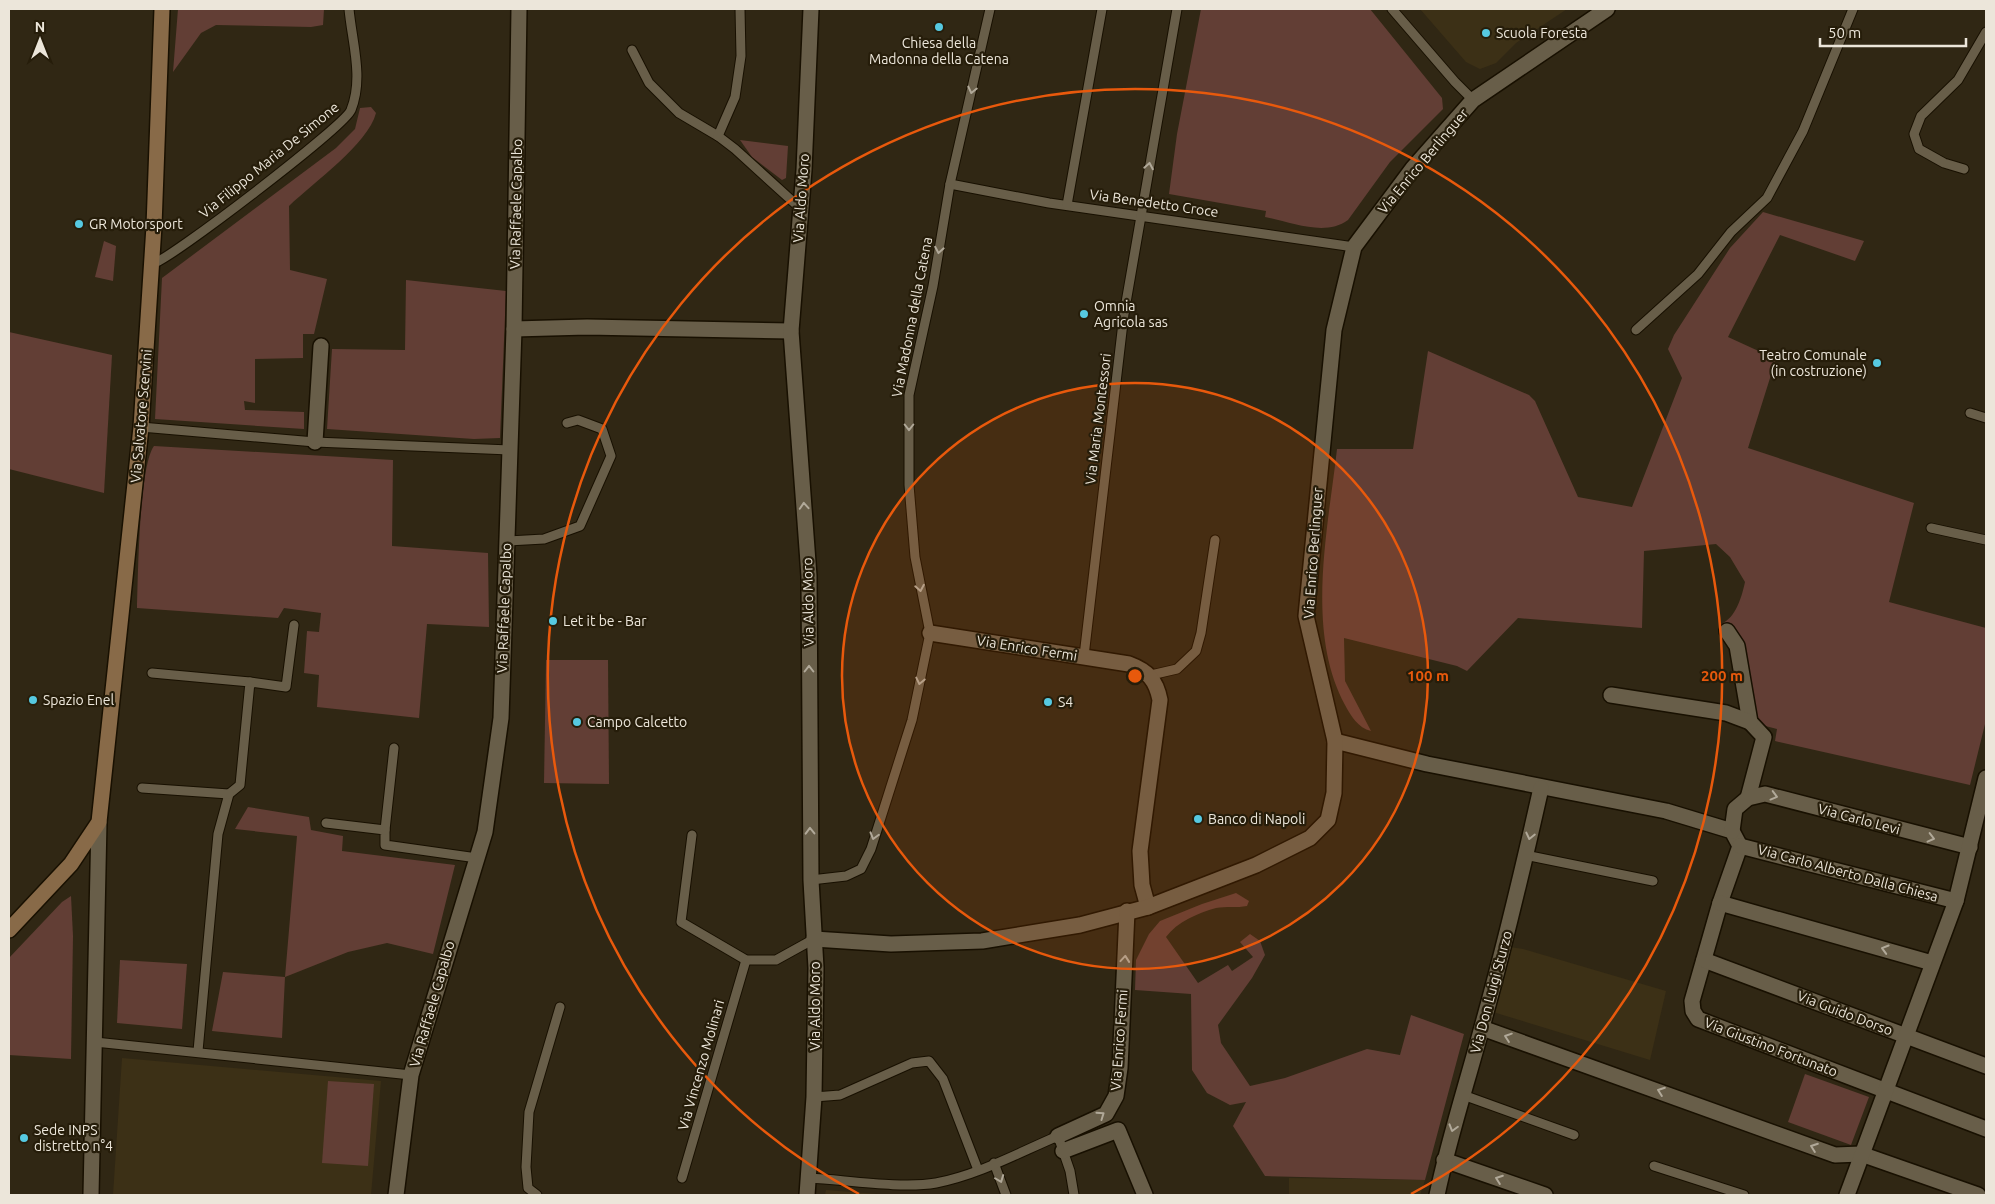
<svg xmlns="http://www.w3.org/2000/svg" width="1995" height="1204" font-family="Ubuntu,sans-serif">
	<style>
		.built { fill: #3c3016 }
		.green { fill: #623e35 }
		.lines { fill: none; stroke-linecap: round; stroke-linejoin: round }
		.lane-casing { stroke: #181001; stroke-width: 11 }
		.street-casing { stroke: #181001; stroke-width: 18 }
		.secondary-casing { stroke: #181001; stroke-width: 18 }
		.lane { stroke: #685e49; stroke-width: 9 }
		.street { stroke: #685e49; stroke-width: 15 }
		.secondary { stroke: #886a48; stroke-width: 15 }
		.oneway { stroke: #b1a999 }
		.ring { fill: none; stroke: #e8590c; stroke-width: 2.5 }
		.poi-dot { fill: #56c9e1; stroke: #261d0a; stroke-width: 2 }
		.labels { text-anchor: middle; stroke-width: 4.5; stroke-linejoin: round; paint-order: stroke }
		.poi-label { font-size: 14px; fill: #ece6da; stroke: #261d0a; text-anchor: start }
		.street-label { font-size: 14px; fill: #ece6da; stroke: #261d0a }
		.centre { fill: #e8590c; stroke: #261d0a; stroke-width: 2.5 }
		.ring-label { font-size: 15px; text-anchor: middle; font-weight: bold; fill: #e8590c; stroke: #261d0a; stroke-width: 4.5; stroke-linejoin: round; paint-order: stroke }
	</style>
	<rect width="100%" height="100%" fill="#302714"/>
	<g class="built">
		<polygon points="1420,9 1567,9 1516,43 1496,63 1480,69 1466,62"/>
		<polygon points="1510,947 1523,949 1666,991 1650,1060 1493,1012"/>
		<polygon points="122,1058 381,1081 371,1195 113,1195"/>
		<polygon points="1289,1178 1425,1180 1420,1195 1289,1195"/>
		<polygon points="826,1190 889,1195 825,1195"/>
	</g>
	<g class="green">
		<polygon points="178,9 324,9 323,25 311,27 216,25 201,33 173,72"/>
		<path d="M1201,9H1370L1442,98L1443,109L1390,162L1348,220C1325,237 1291,222 1265,217L1266,211L1169,194L1177,134Z"/>
		<path d="M371,107L376,113C368,144 314,182 289,206L290,270L327,279L314,334H303V358L255,359V403L244,401L245,410L304,412V429L155,419L162,278L336,148L355,129L360,108Z"/>
		<polygon points="740,140 788,146 786,178 782,180 752,157"/>
		<path d="M1763,212L1864,241L1855,261L1780,235L1728,337L1776,359L1748,448L1914,503L1889,602L1986,628V720L1970,785L1775,741L1777,729L1750,722L1737,646L1721,624C1736,618 1742,596 1745,582L1730,557L1716,544L1644,551L1642,628L1518,618L1467,671L1457,666L1344,638L1345,681L1371,731C1358,728 1351,716 1345,705C1305,631 1328,529 1337,449H1413L1428,351L1529,395L1535,401L1578,497L1632,507L1682,378L1668,349L1674,335L1730,248Z"/>
		<polygon points="104,241 116,246 113,281 95,277"/>
		<polygon points="406,280 506,291 500,438 474,439 327,429 332,349 405,350"/>
		<polygon points="9,332 112,355 104,493 9,469"/>
		<path d="M154,446L393,460L392,546L488,553L489,627L427,624L419,718L317,707L319,675L304,673L307,631L319,632L321,613L284,608L278,618L137,608C138,577 139,466 154,446Z"/>
		<polygon points="546,660 608,660 609,784 544,783"/>
		<polygon points="248,807 309,817 311,830 343,836 342,851 455,865 433,954 387,943 348,952 285,977 282,1038 212,1031 223,972 285,977 297,836 235,829"/>
		<path d="M1236,893L1249,901L1247,906C1237,908 1226,906 1216,908C1198,913 1177,922 1166,937L1198,983L1228,965L1232,971L1253,957L1240,942L1250,934L1260,941L1265,955L1252,978L1218,1025L1221,1043L1250,1086L1285,1078L1367,1049L1400,1055L1411,1015L1464,1034L1425,1180L1265,1176L1233,1126L1246,1102L1230,1105L1207,1093L1192,1070L1191,994L1135,990L1136,960L1149,934L1160,921L1202,904Z"/>
		<polygon points="71,896 73,936 71,1059 9,1055 9,958 62,902"/>
		<polygon points="120,960 187,964 182,1029 117,1023"/>
		<polygon points="1805,1074 1869,1097 1851,1145 1788,1122"/>
		<polygon points="328,1081 374,1084 368,1166 322,1163"/>
	</g>
	<g class="lines">
		<defs>
			<g id="lane">
				<polyline points="1392,9 1455,82 1473,100"/>
				<polyline points="632,50 649,83 679,113 718,136 735,149 801,209"/>
				<polyline points="718,136 735,97 741,56 740,9"/>
				<polyline points="1964,169 1944,163 1919,149 1914,134 1921,116 1958,80 1986,32"/>
				<polyline points="950,184 1049,203 1354,247"/>
				<polyline points="1067,205 1102,9"/>
				<path d="M152,264C167,262 345,126 351,110C364,78 352,42 349,9"/>
				<polyline points="1636,330 1698,274 1731,232 1767,198 1803,131 1853,9"/>
				<polyline points="1970,413 1986,418"/>
				<polyline points="141,427 315,442 510,450"/>
				<polyline points="1931,528 1986,540"/>
				<polyline points="507,541 544,539 580,526 611,456 602,429 578,420 567,423"/>
				<polyline points="1084,656 1124,314 1177,9"/>
				<polyline points="152,673 250,682 240,785 229,794 218,834 198,1051"/>
				<polyline points="1151,675 1177,669 1196,651 1201,633 1215,540"/>
				<polyline points="250,682 286,687 294,625"/>
				<polyline points="142,788 229,794"/>
				<polyline points="326,823 385,830 385,845 477,858"/>
				<polyline points="385,830 394,748"/>
				<polyline points="692,835 681,922 746,960 776,960 814,939"/>
				<polyline points="1525,855 1653,881"/>
				<polyline points="811,880 846,876 861,869 871,849 912,720 930,633 915,557 909,485 909,395 933,286 950,184 990,9"/>
				<polyline points="95,1042 411,1075"/>
				<polyline points="1463,1095 1574,1135"/>
				<polyline points="814,1097 840,1095 912,1063 929,1061 943,1079 978,1170"/>
				<polyline points="994,1163 1006,1195"/>
				<polyline points="1654,1166 1744,1195"/>
				<polyline points="682,1178 746,960"/>
				<path d="M810,1178C846,1180 902,1189 936,1183C978,1175 1018,1153 1058,1136L1070,1171L1074,1195"/>
				<polyline points="537,1195 528,1188 526,1167 529,1112 560,1007"/>
			</g>
			<g id="street">
				<polyline points="514,329 587,327 791,331"/>
				<polyline points="315,442 321,346"/>
				<polyline points="1727,631 1737,646 1750,722 1764,737 1748,798"/>
				<path d="M930,633L1129,664C1148,671 1156,680 1160,700L1140,851L1142,885L1148,907"/>
				<polyline points="1611,695 1726,713 1750,722"/>
				<polyline points="1335,741 1427,764 1666,811 1732,831 1740,846"/>
				<polyline points="1732,831 1735,809 1748,798 1765,794 1970,847"/>
				<polyline points="1740,846 1720,903 1692,1001 1693,1011 1698,1019 1986,1129"/>
				<polyline points="1740,846 1956,901"/>
				<polyline points="1720,903 1932,963"/>
				<polyline points="814,939 891,944 982,941 1080,925 1148,907 1256,865 1310,838 1328,820 1334,793 1335,741 1306,616 1334,330 1354,247 1413,168 1473,100 1607,9"/>
				<polyline points="1704,960 1986,1066"/>
				<polyline points="1482,1028 1835,1155 1861,1154 1978,1195"/>
				<polyline points="1058,1136 1106,1114 1116,1096 1120,1068 1127,911"/>
				<polyline points="1063,1151 1118,1130 1145,1195"/>
				<polyline points="1444,1160 1545,1195"/>
				<polyline points="91,1195 99,822"/>
				<polyline points="396,1195 411,1075 485,832 501,718 514,329 519,9"/>
				<polyline points="807,1195 814,1097 816,968 811,880 809,576 791,331 804,170 811,9"/>
				<path d="M1437,1195C1449,1138 1467,1083 1482,1027C1504,948 1523,868 1541,788"/>
				<polyline points="1847,1195 1956,901 1986,778"/>
			</g>
			<polyline id="secondary" points="9,930 71,864 99,822 141,427 154,226 162,9"/>
		</defs>
		<use href="#lane" class="lane-casing"/>
		<use href="#street" class="street-casing"/>
		<use href="#secondary" class="secondary-casing"/>
		<use href="#lane" class="lane"/>
		<use href="#street" class="street"/>
		<use href="#secondary" class="secondary"/>
	</g>
	<defs><path id="oneway-chevron" d="M-2-3.5L2.5 0L-2 3.5" fill="none" stroke-width="1.6" stroke-linecap="round" stroke-linejoin="round" transform="scale(1.25)"/></defs>
	<g class="oneway">
		<use href="#oneway-chevron" transform="translate(972 90) rotate(103)"/>
		<use href="#oneway-chevron" transform="translate(1149 166) rotate(-80)"/>
		<use href="#oneway-chevron" transform="translate(939 250) rotate(100)"/>
		<use href="#oneway-chevron" transform="translate(909 427) rotate(90)"/>
		<use href="#oneway-chevron" transform="translate(804 506) rotate(-94)"/>
		<use href="#oneway-chevron" transform="translate(920 588) rotate(80)"/>
		<use href="#oneway-chevron" transform="translate(809 669) rotate(-90)"/>
		<use href="#oneway-chevron" transform="translate(920 681) rotate(102)"/>
		<use href="#oneway-chevron" transform="translate(1774 796) rotate(15)"/>
		<use href="#oneway-chevron" transform="translate(810 831) rotate(-91)"/>
		<use href="#oneway-chevron" transform="translate(874 836) rotate(106)"/>
		<use href="#oneway-chevron" transform="translate(1530 836) rotate(103)"/>
		<use href="#oneway-chevron" transform="translate(1931 838) rotate(14)"/>
		<use href="#oneway-chevron" transform="translate(1885 949) rotate(-164)"/>
		<use href="#oneway-chevron" transform="translate(1125 959) rotate(-85)"/>
		<use href="#oneway-chevron" transform="translate(1508 1037) rotate(-161)"/>
		<use href="#oneway-chevron" transform="translate(1661 1091) rotate(-160)"/>
		<use href="#oneway-chevron" transform="translate(1101 1115) rotate(-35)"/>
		<use href="#oneway-chevron" transform="translate(1453 1128) rotate(106)"/>
		<use href="#oneway-chevron" transform="translate(1814 1147) rotate(-160)"/>
		<use href="#oneway-chevron" transform="translate(1000 1179) rotate(69)"/>
		<use href="#oneway-chevron" transform="translate(1499 1179) rotate(-160)"/>
	</g>
	<circle cx="1135" cy="676" r="293" fill="#e8590c" fill-opacity=".12"/>
	<g class="ring">
		<circle cx="1135" cy="676" r="293"/>
		<path d="M859 1194A587 587 0 1 1 1411 1194"/>
	</g>
	<g class="poi-dot">
		<circle cx="939" cy="27" r="5"/>
		<circle cx="1486" cy="33" r="5"/>
		<circle cx="79" cy="224" r="5"/>
		<circle cx="1084" cy="314" r="5"/>
		<circle cx="1877" cy="363" r="5"/>
		<circle cx="553" cy="621" r="5"/>
		<circle cx="33" cy="700" r="5"/>
		<circle cx="1048" cy="702" r="5"/>
		<circle cx="577" cy="722" r="5"/>
		<circle cx="1198" cy="819" r="5"/>
		<circle cx="24" cy="1138" r="5"/>
	</g>
	<g class="labels">
		<g class="poi-label">
			<text x="1496" y="38">Scuola Foresta</text>
			<text x="939" y="48" text-anchor="middle">Chiesa della<tspan x="939" dy="16">Madonna della Catena</tspan></text>
			<text x="89" y="229">GR Motorsport</text>
			<text x="1094" y="311">Omnia<tspan x="1094" dy="16">Agricola sas</tspan></text>
			<text x="1867" y="360" text-anchor="end">Teatro Comunale<tspan x="1867" dy="16">(in costruzione)</tspan></text>
			<text x="563" y="626">Let it be - Bar</text>
			<text x="43" y="705">Spazio Enel</text>
			<text x="1058" y="707">S4</text>
			<text x="587" y="727">Campo Calcetto</text>
			<text x="1208" y="824">Banco di Napoli</text>
			<text x="34" y="1135">Sede INPS<tspan x="34" dy="16">distretto n°4</tspan></text>
		</g>
		<g class="street-label">
			<text transform="translate(269 160) rotate(-39)" y="5">Via Filippo Maria De Simone</text>
			<text transform="translate(1423 161) rotate(-50)" y="5">Via Enrico Berlinguer</text>
			<text transform="translate(801 198) rotate(-86)" y="5">Via Aldo Moro</text>
			<text transform="translate(1154 203) rotate(8)" y="5">Via Benedetto Croce</text>
			<text transform="translate(516 204) rotate(-89)" y="5">Via Raffaele Capalbo</text>
			<text transform="translate(912 317) rotate(-79)" y="5">Via Madonna della Catena</text>
			<text transform="translate(141 416) rotate(-85)" y="5">Via Salvatore Scervini</text>
			<text transform="translate(1098 419) rotate(-83)" y="5">Via Maria Montessori</text>
			<text transform="translate(1313 553) rotate(-86)" y="5">Via Enrico Berlinguer</text>
			<text transform="translate(808 602) rotate(-91)" y="5">Via Aldo Moro</text>
			<text transform="translate(504 608) rotate(-88)" y="5">Via Raffaele Capalbo</text>
			<text transform="translate(1027 648) rotate(9)" y="5">Via Enrico Fermi</text>
			<text transform="translate(1859 819) rotate(15)" y="5">Via Carlo Levi</text>
			<text transform="translate(1848 873) rotate(15)" y="5">Via Carlo Alberto Dalla Chiesa</text>
			<text transform="translate(1491 992) rotate(-75)" y="5">Via Don Luigi Sturzo</text>
			<text transform="translate(432 1004) rotate(-74)" y="5">Via Raffaele Capalbo</text>
			<text transform="translate(815 1006) rotate(-90)" y="5">Via Aldo Moro</text>
			<text transform="translate(1845 1013) rotate(21)" y="5">Via Guido Dorso</text>
			<text transform="translate(1119 1040) rotate(-86)" y="5">Via Enrico Fermi</text>
			<text transform="translate(1771 1047) rotate(21)" y="5">Via Giustino Fortunato</text>
			<text transform="translate(701 1065) rotate(-74)" y="5">Via Vincenzo Molinari</text>
		</g>
	</g>
	<circle cx="1135" cy="676" r="8" class="centre"/>
	<g class="ring-label">
		<text x="1428" y="681">100 m</text>
		<text x="1722" y="681">200 m</text>
	</g>
	<rect width="1995" height="1204" fill="none" stroke="#ece6da" stroke-width="20"/>
	<g transform="translate(40 40)" stroke="#261d0a" stroke-width="4" paint-order="stroke">
	<path d="M0-4L9 19L0 12L-9 19Z" fill="#ece6da"/>
	<text y="-8" font-size="14" font-weight="bold" text-anchor="middle" fill="#ece6da">N</text>
	</g>
	<path d="M1820 38v8h146v-8" fill="none" stroke="#ece6da" stroke-width="2.5"/>
	<text x="1828" y="38" font-size="15" fill="#ece6da" stroke="#261d0a" stroke-width="4" paint-order="stroke">50 m</text>
</svg>
